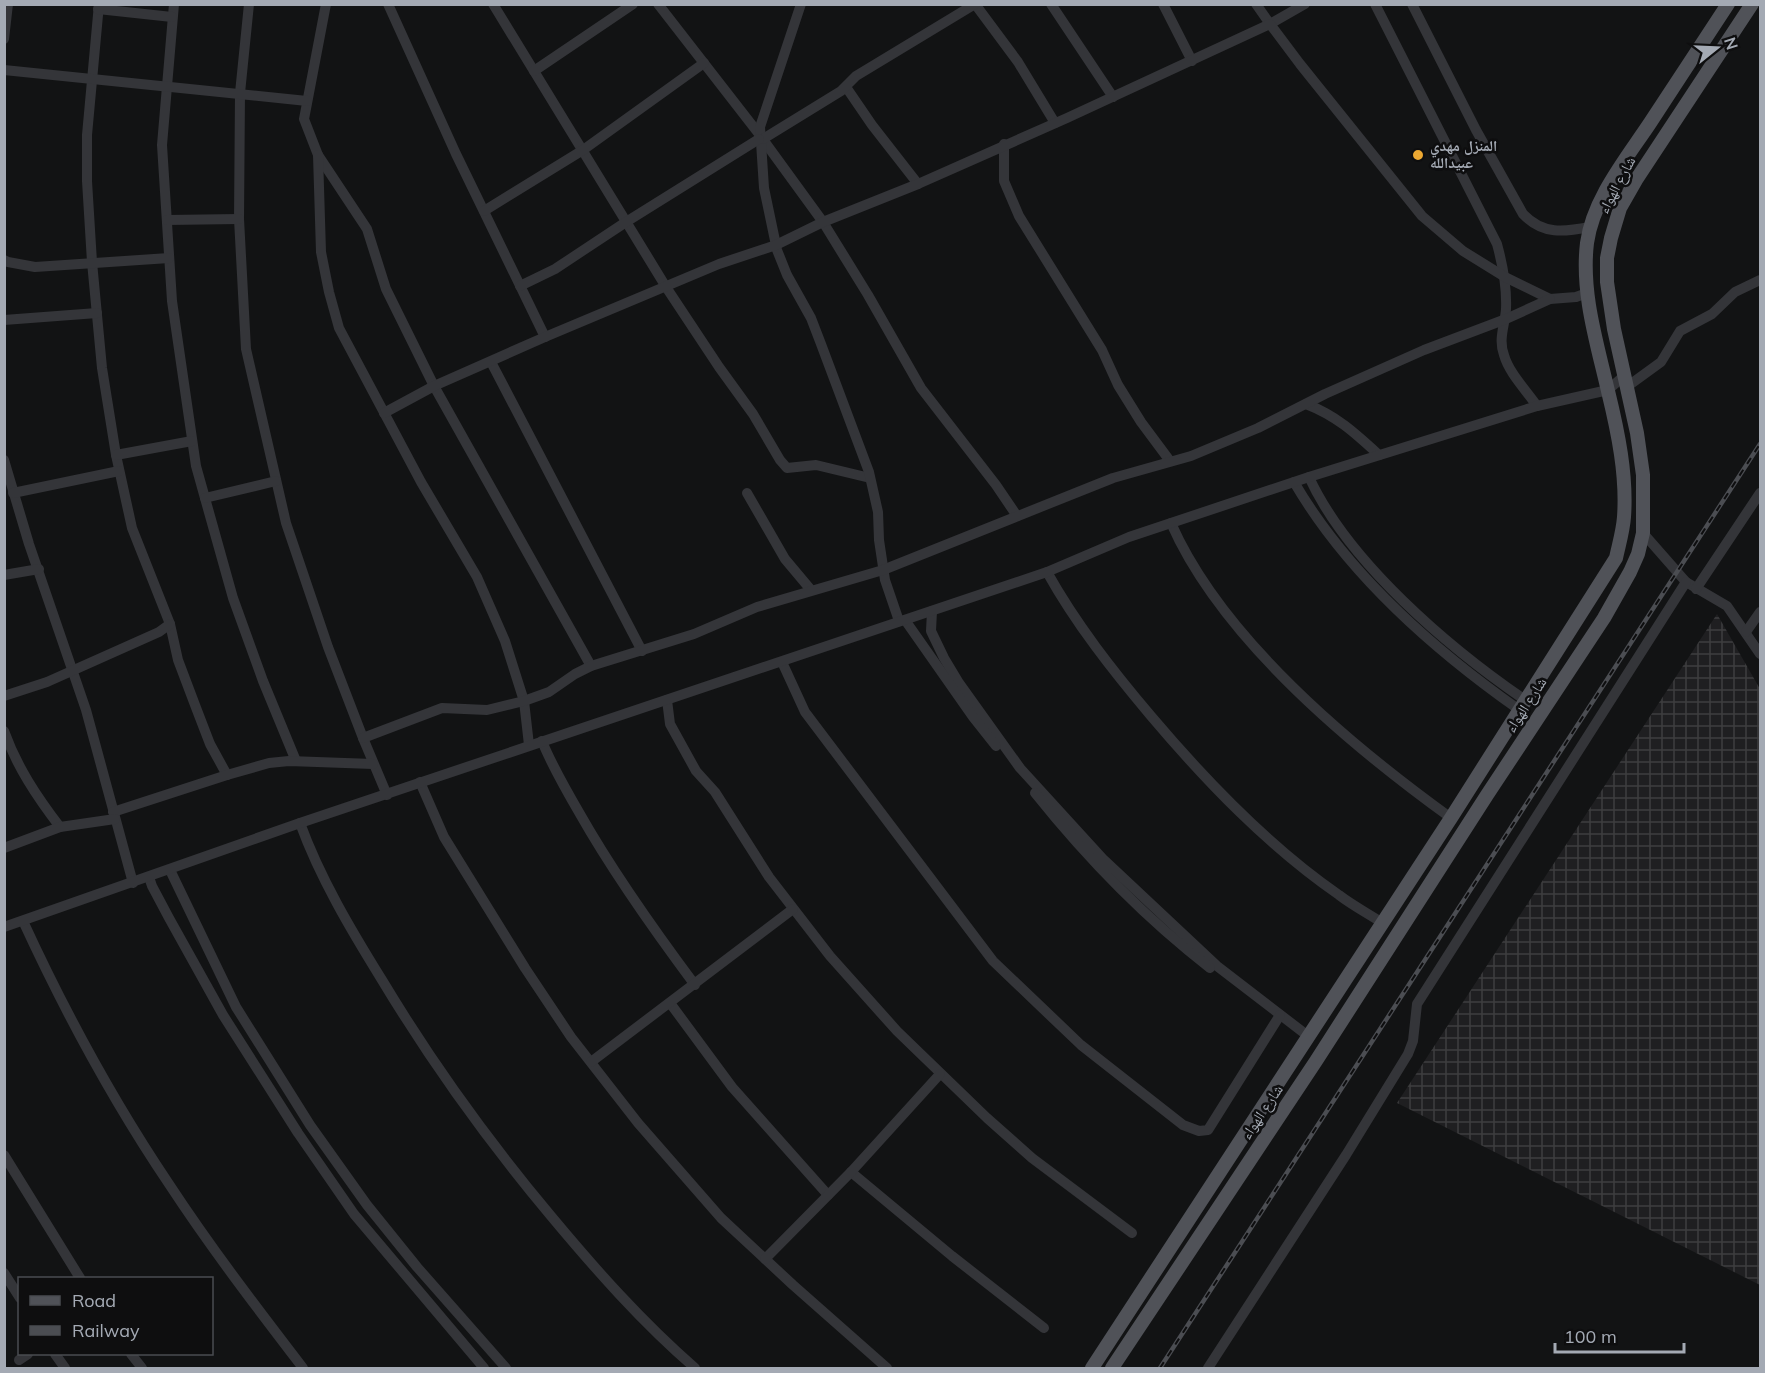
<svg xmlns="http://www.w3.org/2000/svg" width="1765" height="1373" font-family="Mulish,'Noto Naskh Arabic',sans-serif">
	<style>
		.industrial { fill: url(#industrial-grid) }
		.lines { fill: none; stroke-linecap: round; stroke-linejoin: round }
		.minor { stroke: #343539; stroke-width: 10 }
		.major { stroke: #505258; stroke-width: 14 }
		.rail-casing { stroke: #4b4d52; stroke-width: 4.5 }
		.rail { stroke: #0e0e0f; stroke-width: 2; stroke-dasharray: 7; stroke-linecap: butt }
		.poi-dot { fill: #eca832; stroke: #0e0e0f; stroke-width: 2 }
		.labels { text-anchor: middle; stroke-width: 5; stroke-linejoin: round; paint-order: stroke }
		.poi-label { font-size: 15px; font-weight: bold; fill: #a4aab4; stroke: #0e0e0f; text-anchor: start }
		.street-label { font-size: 15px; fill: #a4aab4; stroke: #0e0e0f }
	</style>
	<defs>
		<pattern id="industrial-grid" width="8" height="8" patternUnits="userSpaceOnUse" patternTransform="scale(1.5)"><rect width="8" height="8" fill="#1f1f21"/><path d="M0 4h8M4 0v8" fill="none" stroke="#3d3d3f"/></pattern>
	</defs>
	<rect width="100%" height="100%" fill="#121314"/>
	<polygon class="industrial" points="1717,614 1760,689 1760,1285 1397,1103"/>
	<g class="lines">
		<g class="minor">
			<polyline points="99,4 87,135 87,181 92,262 102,368 116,455 132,528 170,624 178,660 195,705 210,744 227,775"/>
			<polyline points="174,4 162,145 172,301 196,466 233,598 263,681 296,761"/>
			<polyline points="249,4 240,93 239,219 246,349 286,523 328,647 363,738 387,795"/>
			<polyline points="326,4 304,119 318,155 367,229 386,289 434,386 591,666"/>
			<polyline points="388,4 456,154 545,337"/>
			<polyline points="493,4 666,287 719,367 753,414 780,460 787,468 816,465 870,478"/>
			<polyline points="658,4 759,134 823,222 868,295 921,388 996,485 1017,516"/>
			<polyline points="801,4 760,127 764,188 777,250 787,275 811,318 821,344 869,472 878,512 879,540 885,580 899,621"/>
			<polyline points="975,4 1018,62 1055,123"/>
			<polyline points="1051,4 1113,97"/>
			<polyline points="1163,4 1192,61"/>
			<polyline points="1256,4 1270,24 1305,4"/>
			<path d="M1375,4L1497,244C1503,266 1507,286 1506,309C1505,325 1498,339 1504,355C1509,373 1526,390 1537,406"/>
			<path d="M1412,4L1476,130L1523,214C1543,235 1564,232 1590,227"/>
			<polyline points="98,9 172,17"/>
			<polyline points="4,39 8,4"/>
			<polyline points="4,70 307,101"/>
			<polyline points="534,71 633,4"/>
			<polyline points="846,87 872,125 918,184"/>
			<polyline points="763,139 841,91 856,76 975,4"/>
			<polyline points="1004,144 1004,181 1019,216 1102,350 1118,385 1141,422 1170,461"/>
			<polyline points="318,155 321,252 329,292 339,328 421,482 477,577 505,641 524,701 529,745"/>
			<polyline points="484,211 583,150 704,63"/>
			<polyline points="167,220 239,219"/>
			<polyline points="4,260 8,262 35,267 169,258"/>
			<polyline points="520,286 555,269 626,222 759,139"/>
			<polyline points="4,320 97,313"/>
			<polyline points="491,362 642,651"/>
			<polyline points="1628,386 1661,362 1680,331 1712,314 1735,292 1760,280"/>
			<path d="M1306,404C1337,416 1355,433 1379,455"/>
			<polyline points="384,413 434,386 545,337 719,264 776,245 823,222 918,184 1067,118 1270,24 1300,64 1422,216 1463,251 1505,277 1550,299 1576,297 1587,293"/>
			<polyline points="116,455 192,441"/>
			<polyline points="4,460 29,544 86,710 133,883"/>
			<path d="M1309,477C1348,562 1449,648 1525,700"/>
			<path d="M1294,482C1347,573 1433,649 1518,709"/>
			<polyline points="13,493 119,471"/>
			<polyline points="747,493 785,559 811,590"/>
			<polyline points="205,498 276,481"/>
			<path d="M1171,523C1222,639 1350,745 1451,818"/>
			<polyline points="1643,533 1686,582 1727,606 1760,654"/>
			<path d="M1047,572C1076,624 1113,671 1151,716C1206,781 1268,846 1339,895C1352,905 1367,913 1381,922"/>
			<polyline points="4,575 39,569"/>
			<polyline points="1696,589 1760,493"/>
			<polyline points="932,611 931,631 944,658 959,683 1020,768 1104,860 1217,966 1308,1036"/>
			<polyline points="905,620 973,717 996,746"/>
			<polyline points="1746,632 1760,612"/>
			<polyline points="782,662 805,712 993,961 1081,1045 1183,1125 1199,1131 1208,1130 1280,1015"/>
			<polyline points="4,696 47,682 159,632 170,624"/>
			<polyline points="667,700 670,724 696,771 715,792 769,877 830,956 897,1031 987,1118 1032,1158 1132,1233"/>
			<path d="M4,731C17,767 37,797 60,827"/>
			<polyline points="363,738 442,708 487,710 524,701 549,692 575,674 591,666 694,634 757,607 883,570 1113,478 1191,456 1258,428 1325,394 1424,350 1506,319 1550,299"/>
			<path d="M542,741C552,766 566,790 580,814C614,874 654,930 695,985"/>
			<polyline points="420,782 444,837 525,968 571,1037 638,1123 721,1218 793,1285 887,1368"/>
			<path d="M1035,793C1087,858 1144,917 1210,968"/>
			<polyline points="113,812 227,775 269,763 289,761 373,764"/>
			<path d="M300,823C320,878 351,930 382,980C432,1063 489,1142 551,1216C596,1270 642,1322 695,1368"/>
			<polyline points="4,848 60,827 115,819"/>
			<polyline points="170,870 236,1007 310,1125 367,1205 417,1267 506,1368"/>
			<polyline points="149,877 152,886 169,918 223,1015 298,1133 354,1214 484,1368"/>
			<path d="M23,921C65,1012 113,1101 169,1184C211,1248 257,1308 303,1368"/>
			<polyline points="4,927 300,823 1047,572 1129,537 1309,477 1537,406 1608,390 1625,375"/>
			<polyline points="670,1003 732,1087 828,1195"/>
			<polyline points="591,1062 793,909"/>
			<polyline points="4,1155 80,1278"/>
			<polyline points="851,1172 952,1256 1044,1328"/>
			<polyline points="765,1259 851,1172 940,1074"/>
			<polyline points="4,1273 20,1298"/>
			<polyline points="55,1354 65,1368"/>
			<polyline points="131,1354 142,1368"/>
			<polyline points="19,1360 28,1354"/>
			<polyline points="1208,1368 1346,1155 1408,1054 1413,1041 1417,1004 1686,582"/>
		</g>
		<g class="major">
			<path d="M1092,1368L1451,818L1616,558C1619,544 1623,531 1624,517C1627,475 1618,432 1608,391C1597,343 1581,293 1587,243C1593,199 1626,159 1650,123C1676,83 1702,44 1728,4"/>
			<polyline points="1112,1368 1316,1061 1487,795 1604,618 1630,572 1638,554 1643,533 1643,475 1637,433 1614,329 1607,282 1607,258 1611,238 1620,208 1636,180 1752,4"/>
		</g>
		<defs>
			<polyline id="rail" points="1160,1368 1760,444"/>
		</defs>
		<use href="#rail" class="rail-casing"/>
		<use href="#rail" class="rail"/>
	</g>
	<circle class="poi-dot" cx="1418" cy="155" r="6"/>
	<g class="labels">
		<g class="poi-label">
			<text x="1430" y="151">المنزل مهدي<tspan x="1430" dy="17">عبيدالله</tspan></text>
		</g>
		<g class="street-label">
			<text transform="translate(1617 185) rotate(-62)" y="5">شارع الهواء</text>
			<text transform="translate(1526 705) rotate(-57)" y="5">شارع الهواء</text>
			<text transform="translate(1262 1112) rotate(-56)" y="5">شارع الهواء</text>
		</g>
	</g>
	<rect width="1765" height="1373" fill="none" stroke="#a4aab4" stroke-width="12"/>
	<rect x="18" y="1277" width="195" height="78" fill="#0e0e0f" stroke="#4a4c51" stroke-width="1.5"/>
	<rect x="30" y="1296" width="30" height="9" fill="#505258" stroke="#4a4c51" stroke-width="1.5"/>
	<text x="72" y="1307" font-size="18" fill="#a4aab4">Road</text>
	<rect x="30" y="1326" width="30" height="9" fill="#4b4d52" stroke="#4a4c51" stroke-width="1.5"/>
	<text x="72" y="1337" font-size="18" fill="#a4aab4">Railway</text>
	<g transform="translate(1717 48) rotate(72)" stroke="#0e0e0f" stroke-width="4.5" paint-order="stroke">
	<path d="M0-4.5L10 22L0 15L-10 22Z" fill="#a4aab4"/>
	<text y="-9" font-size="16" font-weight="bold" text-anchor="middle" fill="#a4aab4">N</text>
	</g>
	<path d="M1555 1343v9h129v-9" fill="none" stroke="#a4aab4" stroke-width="3"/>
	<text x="1564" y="1343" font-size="18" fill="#a4aab4" stroke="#0e0e0f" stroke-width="4.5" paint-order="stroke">100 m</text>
</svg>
